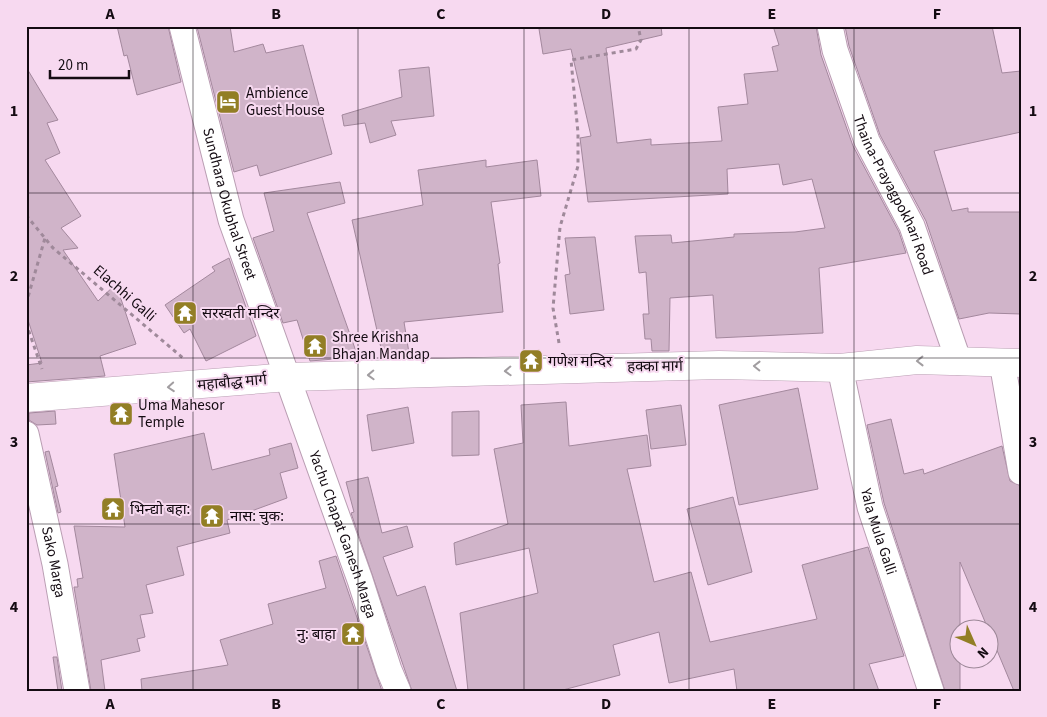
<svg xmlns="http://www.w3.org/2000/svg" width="1047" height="717" font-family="'Source Sans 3','Noto Sans Devanagari',sans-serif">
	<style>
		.building { fill: #d0b4c9; stroke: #a3889d }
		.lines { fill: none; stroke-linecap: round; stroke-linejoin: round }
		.minor-casing { stroke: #ba9eb3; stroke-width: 27 }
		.secondary-casing { stroke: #ba9eb3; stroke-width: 29 }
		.path { stroke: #9f899a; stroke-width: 3; stroke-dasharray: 4 4; stroke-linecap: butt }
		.minor { stroke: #fff; stroke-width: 25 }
		.secondary { stroke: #fff; stroke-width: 28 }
		.oneway { stroke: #a19da0 }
		.grid { fill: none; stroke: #140b12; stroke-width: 1; stroke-opacity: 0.55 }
		.labels { text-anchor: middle; stroke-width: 4; stroke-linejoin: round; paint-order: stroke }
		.poi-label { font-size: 15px; fill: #140b12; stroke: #f7d9f0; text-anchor: start }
		.street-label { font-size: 15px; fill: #140b12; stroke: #f7d9f0 }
		.neatline { fill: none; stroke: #140b12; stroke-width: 2 }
		.grid-label { font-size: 16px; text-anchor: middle; font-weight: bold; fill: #140b12 }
	</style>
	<rect width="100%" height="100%" fill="#f7d9f0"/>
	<g class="building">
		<polygon points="117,26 168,26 181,82 137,95 127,55 124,56"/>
		<polygon points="230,26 234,52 263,44 266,53 303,45 332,154 260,176 257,165 234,172 197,27"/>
		<polygon points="552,26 661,26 662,35 606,48 617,143 651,139 651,145 722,141 718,107 748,104 744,74 778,71 772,47 779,45 773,26 816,26 821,55 853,146 899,232 906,253 819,268 823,333 716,338 713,295 670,298 669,351 652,351 651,339 645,339 643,314 649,314 646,272 639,273 635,236 671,235 672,243 734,237 734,234 795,232 825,228 812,179 783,185 779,164 727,169 728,194 588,202 580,138 591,136 571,49 543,54 539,29"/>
		<polygon points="845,26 992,26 1002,73 1021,71 1021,132 934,151 952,211 968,208 968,212 1021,212 1021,314 989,313 959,319 926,221 880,135 849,46"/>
		<polygon points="26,67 58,120 47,123 60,153 45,160 81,216 61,228 78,248 63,250 98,301 116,284 136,344 100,356 105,376 26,382 26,365 42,363 26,314"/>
		<polygon points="429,67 434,116 391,121 396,135 370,143 365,123 344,126 342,115 402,97 399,70"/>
		<polygon points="486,160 486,167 537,160 541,196 491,202 500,263 498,264 503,312 404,322 409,353 383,357 352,220 423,205 418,170"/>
		<polygon points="340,182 345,203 307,213 358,357 310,361 297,320 283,323 253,238 274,231 264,193"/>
		<polygon points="595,237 604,310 570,314 565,275 570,274 565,238"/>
		<polygon points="229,258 256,336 206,361 190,329 184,333 165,305 215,271 212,267"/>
		<polygon points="798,388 818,489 739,505 719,405"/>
		<polygon points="566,402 569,446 647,435 651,466 627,469 654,582 691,572 710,642 817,619 802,565 868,547 904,656 869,664 879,691 737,691 734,669 669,683 659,632 613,645 620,675 559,691 468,691 460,613 538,593 529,548 456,565 454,543 508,524 494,449 523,443 521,405"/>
		<polygon points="681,405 686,445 651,449 646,410"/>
		<polygon points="408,407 414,443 372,451 367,415"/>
		<polygon points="55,411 56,424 37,425 29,420 29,413"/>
		<polygon points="479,411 479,455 452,456 452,412"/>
		<polygon points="891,419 904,474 923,469 924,474 1002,446 1010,481 1021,486 1021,691 1014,691 960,562 960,691 945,691 884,503 867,425"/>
		<polygon points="204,433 212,470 270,455 269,449 291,443 298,468 280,473 287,498 227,520 230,533 177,547 184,575 146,585 153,613 140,615 145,637 137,639 140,651 101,660 105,691 91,691 74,587 78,587 77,579 83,578 74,526 125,527 114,454"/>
		<polygon points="49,451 58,486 55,487 61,512 58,513 45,452"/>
		<polygon points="368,477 382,533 407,526 413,547 383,557 397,596 425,586 457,691 412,691 351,513 354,512 346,482"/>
		<polygon points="733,497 752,572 708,585 687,509"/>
		<polygon points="336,556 382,691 142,691 141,679 228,665 220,640 273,624 268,604 326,588 319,561"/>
		<polygon points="53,657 57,657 62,691 58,691"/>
	</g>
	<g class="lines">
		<defs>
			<g id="minor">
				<path id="s1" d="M182,26L231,220L360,580L389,670L398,691"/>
				<path id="s2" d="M830,26L835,50L867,141L912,226L959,362"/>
				<polyline points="1002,362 1021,472"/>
				<path id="s3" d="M840,368L870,507L931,691"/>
				<path id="s4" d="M26,434L55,564L77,691"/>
			</g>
			<polyline id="secondary" points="26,398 289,377 719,365 840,368 917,360 1021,363"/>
		</defs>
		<use href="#minor" class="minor-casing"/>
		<use href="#secondary" class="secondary-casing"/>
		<g class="path">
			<polyline points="26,215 53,248 183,358"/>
			<polyline points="26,304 45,238"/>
			<polyline points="26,323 42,369"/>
			<polyline points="559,343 553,308 560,227 578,166 578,133 571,60 636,49 641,40 638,26"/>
		</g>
		<use href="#minor" class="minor"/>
		<use href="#secondary" class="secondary"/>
	</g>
	<defs><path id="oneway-chevron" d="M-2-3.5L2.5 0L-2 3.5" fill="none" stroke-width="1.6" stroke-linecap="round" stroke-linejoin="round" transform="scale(1.25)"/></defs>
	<g class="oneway">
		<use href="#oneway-chevron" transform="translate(920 361) rotate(179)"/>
		<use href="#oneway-chevron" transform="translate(757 366) rotate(-179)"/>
		<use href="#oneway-chevron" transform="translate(508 371) rotate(178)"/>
		<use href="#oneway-chevron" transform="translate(371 375) rotate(178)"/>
		<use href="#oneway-chevron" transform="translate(171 387) rotate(176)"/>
	</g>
	<path class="grid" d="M193,26V691M358,26V691M524,26V691M689,26V691M854,26V691M26,193H1021M26,358H1021M26,524H1021"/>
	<defs>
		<symbol id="hotel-square" viewBox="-11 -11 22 22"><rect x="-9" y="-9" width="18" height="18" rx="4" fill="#927e25" stroke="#f7d9f0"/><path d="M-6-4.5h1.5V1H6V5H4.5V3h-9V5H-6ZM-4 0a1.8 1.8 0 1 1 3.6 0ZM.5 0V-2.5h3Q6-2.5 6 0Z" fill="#fff"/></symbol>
		<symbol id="temple-square" viewBox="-11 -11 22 22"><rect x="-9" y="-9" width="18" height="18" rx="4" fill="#927e25" stroke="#f7d9f0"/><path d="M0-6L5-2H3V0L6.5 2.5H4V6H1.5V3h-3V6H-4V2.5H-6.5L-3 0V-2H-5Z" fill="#fff"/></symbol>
	</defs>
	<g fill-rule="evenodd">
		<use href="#hotel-square" x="214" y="88" width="28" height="28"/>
		<use href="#temple-square" x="171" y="299" width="28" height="28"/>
		<use href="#temple-square" x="301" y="332" width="28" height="28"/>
		<use href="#temple-square" x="517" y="347" width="28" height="28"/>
		<use href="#temple-square" x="107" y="400" width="28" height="28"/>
		<use href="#temple-square" x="99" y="495" width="28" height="28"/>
		<use href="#temple-square" x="198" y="502" width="28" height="28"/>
		<use href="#temple-square" x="339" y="620" width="28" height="28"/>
	</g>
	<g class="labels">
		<g class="poi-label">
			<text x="246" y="98">Ambience<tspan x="246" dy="17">Guest House</tspan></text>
			<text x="202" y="318">सरस्वती मन्दिर</text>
			<text x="332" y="342">Shree Krishna<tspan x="332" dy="17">Bhajan Mandap</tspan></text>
			<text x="548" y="366">गणेश मन्दिर</text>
			<text x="138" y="410">Uma Mahesor<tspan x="138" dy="17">Temple</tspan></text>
			<text x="130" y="514">भिन्द्यो बहा:</text>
			<text x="230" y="521">नास: चुक:</text>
			<text x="336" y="639" text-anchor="end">नु: बाहा</text>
		</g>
		<g class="street-label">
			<text dy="5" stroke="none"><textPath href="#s2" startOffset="181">Thaina-Prayagpokhari Road</textPath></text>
			<text dy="5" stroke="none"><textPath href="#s1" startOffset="184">Sundhara Okubhal Street</textPath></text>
			<text transform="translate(125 293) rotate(41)" y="5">Elachhi Galli</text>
			<text transform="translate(655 366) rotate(-1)" y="5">हक्का मार्ग</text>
			<text transform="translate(232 382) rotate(-5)" y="5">महाबौद्ध मार्ग</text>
			<text dy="5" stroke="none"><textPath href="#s3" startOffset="168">Yala Mula Galli</textPath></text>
			<text dy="5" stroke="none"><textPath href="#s1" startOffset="534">Yachu Chapat Ganesh Marga</textPath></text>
			<text dy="5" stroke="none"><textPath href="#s4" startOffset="131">Sako Marga</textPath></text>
		</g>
	</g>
	<rect width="1047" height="717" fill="none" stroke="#f7d9f0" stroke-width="55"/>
	<g transform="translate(974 644) rotate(135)"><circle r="24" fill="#f7d9f0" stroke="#9c8797"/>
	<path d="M0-4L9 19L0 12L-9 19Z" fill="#927e25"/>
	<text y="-8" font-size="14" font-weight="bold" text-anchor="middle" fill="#140b12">N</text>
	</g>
	<path d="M50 70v8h79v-8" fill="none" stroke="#140b12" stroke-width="2.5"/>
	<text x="58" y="70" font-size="15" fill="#140b12" stroke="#f7d9f0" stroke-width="4" paint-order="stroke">20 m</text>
	<rect x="28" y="28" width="992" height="662" class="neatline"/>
	<g class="grid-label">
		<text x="110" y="19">A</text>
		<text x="276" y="19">B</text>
		<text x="441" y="19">C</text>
		<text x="606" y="19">D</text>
		<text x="772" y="19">E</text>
		<text x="937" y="19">F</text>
		<text x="14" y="116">1</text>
		<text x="1033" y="116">1</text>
		<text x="14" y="281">2</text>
		<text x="1033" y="281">2</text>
		<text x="14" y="447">3</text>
		<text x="1033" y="447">3</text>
		<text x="14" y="612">4</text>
		<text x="1033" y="612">4</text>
		<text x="110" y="709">A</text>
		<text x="276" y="709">B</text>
		<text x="441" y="709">C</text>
		<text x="606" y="709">D</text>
		<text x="772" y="709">E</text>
		<text x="937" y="709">F</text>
	</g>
</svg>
